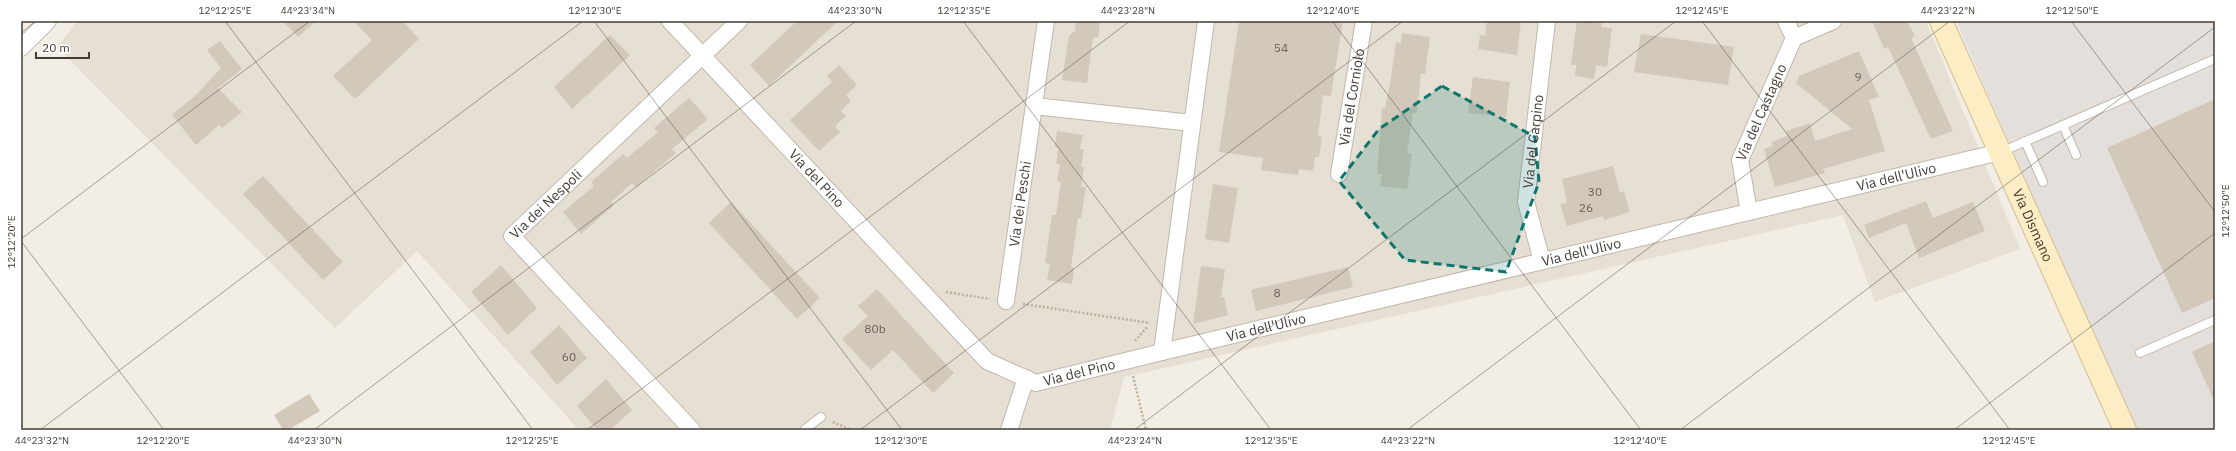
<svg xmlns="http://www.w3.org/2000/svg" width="2236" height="451" font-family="'IBM Plex Sans',sans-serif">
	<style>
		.residential { fill: #e6dfd3 }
		.industrial { fill: #e4dfda }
		.building { fill: #d3c9bb }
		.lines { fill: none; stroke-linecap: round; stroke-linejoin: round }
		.service-casing { stroke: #c0b8ab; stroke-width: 10 }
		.minor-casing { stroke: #c0b8ab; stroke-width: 18 }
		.secondary-casing { stroke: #d1bf96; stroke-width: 24 }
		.path { stroke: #beb099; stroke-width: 2.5; stroke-dasharray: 2 2; stroke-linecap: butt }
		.service { stroke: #fff; stroke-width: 8 }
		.minor { stroke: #fff; stroke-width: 16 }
		.secondary { stroke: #fdedc4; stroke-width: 22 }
		.marked { fill: #0f766e; fill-opacity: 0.2; stroke: #0f766e; stroke-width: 3; stroke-dasharray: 8 5; stroke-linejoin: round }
		.ticks { fill: none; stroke: #443d35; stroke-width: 1; stroke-opacity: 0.45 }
		.labels { text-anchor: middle; stroke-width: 3; stroke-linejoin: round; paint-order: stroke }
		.number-label { font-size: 12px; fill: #686056 }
		.street-label { font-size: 14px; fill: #443d35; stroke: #fff }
		.neatline { fill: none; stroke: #443d35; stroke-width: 1.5 }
		.ticks-label { font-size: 10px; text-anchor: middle; fill: #443d35 }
	</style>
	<rect width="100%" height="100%" fill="#f2ede5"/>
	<polygon class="residential" points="78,21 1926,21 2020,249 1875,302 1843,215 1124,377 1110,430 579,430 417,251 335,328 57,47"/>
	<polygon class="industrial" points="1956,21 2215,21 2215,430 2135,430"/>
	<g class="building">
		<polygon points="283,21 316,21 298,37"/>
		<polygon points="354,21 403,21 419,39 355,99 333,76 372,40"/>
		<polygon points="797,21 838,21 769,86 750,65"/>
		<polygon points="1076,21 1100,21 1098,38 1093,37 1087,83 1062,80 1069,36 1075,31"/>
		<polygon points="1239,21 1343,21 1331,96 1323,95 1318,136 1322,137 1319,157 1315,157 1313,171 1299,169 1298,175 1261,170 1263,158 1219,152"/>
		<polygon points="1487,21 1521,21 1517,55 1478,49 1480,35 1485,36"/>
		<polygon points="1577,21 1602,23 1601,27 1612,28 1607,67 1596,65 1594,79 1575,76 1576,65 1571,65"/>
		<polygon points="1872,21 1907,21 1915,36 1911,38 1953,131 1931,139 1888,47 1884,49"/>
		<polygon points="1402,33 1430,37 1425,74 1421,73 1417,113 1413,113 1407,153 1412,154 1407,189 1380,186 1382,174 1377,174 1382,108 1385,108 1390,84 1396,42 1401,43"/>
		<polygon points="1641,34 1734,47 1728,85 1634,72"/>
		<polygon points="610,35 630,55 572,109 554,87"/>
		<polygon points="220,41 242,69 218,88 242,112 222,128 219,125 196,145 172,115 195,96 221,68 207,50"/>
		<polygon points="1859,51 1879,97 1869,100 1885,151 1823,169 1825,173 1775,187 1764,149 1773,146 1771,142 1787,136 1786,131 1810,123 1815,141 1852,129 1796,83 1799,76"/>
		<polygon points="839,65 857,85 846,95 851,101 841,111 846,116 835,126 840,132 819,151 790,120 832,82 827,76"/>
		<polygon points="1473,77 1510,82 1506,117 1468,113"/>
		<polygon points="689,98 708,119 672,149 676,153 636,187 632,183 611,202 614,205 581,234 563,212 594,186 591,182 623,154 627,158 658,132 654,128"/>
		<polygon points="2215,99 2215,298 2182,313 2107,148"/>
		<polygon points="1057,131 1083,135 1080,149 1084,149 1081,167 1084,167 1081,187 1086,187 1081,218 1078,218 1071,267 1074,268 1072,284 1047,280 1050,264 1045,263 1052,215 1056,215 1061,182 1057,181 1060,164 1056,164 1058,148 1055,147"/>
		<polygon points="1613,166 1620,193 1624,191 1630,212 1604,220 1603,216 1567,226 1560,204 1567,203 1562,179"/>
		<polygon points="263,176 343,262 323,280 243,194"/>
		<polygon points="1213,184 1238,188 1229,243 1205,239"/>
		<polygon points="1926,201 1933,218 1973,202 1985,231 1919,258 1906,223 1869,238 1864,225"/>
		<polygon points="731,202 820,298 797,319 709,223"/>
		<polygon points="501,265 537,308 508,335 471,292"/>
		<polygon points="1201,266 1225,269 1221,298 1224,297 1228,315 1193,324"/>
		<polygon points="1348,267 1353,287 1256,311 1251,290"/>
		<polygon points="877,289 954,373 933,393 893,350 871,370 842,339 868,316 858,306"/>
		<polygon points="559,325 587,358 557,385 530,352"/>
		<polygon points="2215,341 2215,403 2192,352"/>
		<polygon points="606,379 632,410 610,430 597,430 577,406"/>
		<polygon points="309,394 320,411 288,430 283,430 274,415"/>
	</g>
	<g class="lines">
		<defs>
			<g id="service">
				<polyline points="2063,125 2076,155"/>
				<polyline points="2025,141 2043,182"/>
				<polyline points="2001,152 2215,59"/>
				<polyline points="2140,353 2215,320"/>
				<polyline points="804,430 821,417"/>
			</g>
			<g id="minor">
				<path id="s1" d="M670,21L987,361L1036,383L1162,352L1206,21"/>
				<polyline points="1786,21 1794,38"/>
				<polyline points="21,48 48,21"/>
				<polyline points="1034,106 1192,123"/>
				<path id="s2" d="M1339,174L1364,21"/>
				<path id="s3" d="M1749,212L1740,160L1794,38L1833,21"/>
				<path id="s4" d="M1542,261L1526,202L1547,21"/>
				<path id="s5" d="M1006,301L1046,21"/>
				<path id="s6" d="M1162,352L2000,152"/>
				<path id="s7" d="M692,430L512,236L739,21"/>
				<polyline points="1009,430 1026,378"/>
			</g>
			<g id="secondary">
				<path id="s8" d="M1941,21L2125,430"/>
			</g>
		</defs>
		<use href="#service" class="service-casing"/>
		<use href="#minor" class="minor-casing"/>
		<use href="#secondary" class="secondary-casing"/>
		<g class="path">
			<polyline points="946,292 990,299"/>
			<polyline points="1023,304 1150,323"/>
			<polyline points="1135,341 1147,327"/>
			<polyline points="1133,376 1146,430"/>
			<polyline points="833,422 851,430"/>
		</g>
		<use href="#service" class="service"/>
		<use href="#minor" class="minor"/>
		<use href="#secondary" class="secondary"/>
	</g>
	<path class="marked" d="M1442,86L1535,137L1539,182L1506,272L1405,260L1339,181L1379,129Z"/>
	<path class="ticks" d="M225,21L533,430M594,21L902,430M963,21L1271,430M1332,21L1641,430M1702,21L2010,430M2071,21L2215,212M21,33L36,21M21,239L310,21M21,241L164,430M40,430L583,21M314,430L856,21M587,430L1130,21M860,430L1403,21M1134,430L1676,21M1407,430L1950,21M1680,430L2215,27M1954,430L2215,233"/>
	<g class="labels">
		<g class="number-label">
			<text x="1281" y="52">54</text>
			<text x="1858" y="81">9</text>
			<text x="1595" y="196">30</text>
			<text x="1586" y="212">26</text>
			<text x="1277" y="297">8</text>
			<text x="875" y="333">80b</text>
			<text x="569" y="361">60</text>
		</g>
		<g class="street-label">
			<text dy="5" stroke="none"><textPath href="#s2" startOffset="78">Via del Corniolo</textPath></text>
			<text dy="5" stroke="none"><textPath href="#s3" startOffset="105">Via del Castagno</textPath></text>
			<text dy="5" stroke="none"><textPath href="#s4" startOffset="122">Via del Carpino</textPath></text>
			<text dy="5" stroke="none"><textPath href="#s6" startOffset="755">Via dell'Ulivo</textPath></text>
			<text dy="5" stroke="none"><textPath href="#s1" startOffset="215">Via del Pino</textPath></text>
			<text dy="5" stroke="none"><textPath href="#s7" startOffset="311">Via dei Nespoli</textPath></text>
			<text dy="5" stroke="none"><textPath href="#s5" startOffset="98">Via dei Peschi</textPath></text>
			<text dy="5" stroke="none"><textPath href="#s8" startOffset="224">Via Dismano</textPath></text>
			<text dy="5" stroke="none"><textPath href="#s6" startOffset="431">Via dell'Ulivo</textPath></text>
			<text dy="5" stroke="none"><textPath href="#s6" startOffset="107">Via dell'Ulivo</textPath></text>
			<text dy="5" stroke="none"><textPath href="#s1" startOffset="563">Via del Pino</textPath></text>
		</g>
	</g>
	<rect width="2236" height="451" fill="none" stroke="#ffffff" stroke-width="44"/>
	<path d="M36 52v6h53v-6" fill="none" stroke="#443d35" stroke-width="2"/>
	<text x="42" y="52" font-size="12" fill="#443d35" stroke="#ffffff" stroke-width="3" paint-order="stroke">20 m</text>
	<rect x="22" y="22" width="2192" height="407" class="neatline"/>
	<g class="ticks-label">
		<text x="225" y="14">12°12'25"E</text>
		<text x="308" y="14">44°23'34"N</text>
		<text x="595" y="14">12°12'30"E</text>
		<text x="855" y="14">44°23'30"N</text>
		<text x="964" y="14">12°12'35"E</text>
		<text x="1128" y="14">44°23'28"N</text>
		<text x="1333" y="14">12°12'40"E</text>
		<text x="1702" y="14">12°12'45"E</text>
		<text x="1948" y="14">44°23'22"N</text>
		<text x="2072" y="14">12°12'50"E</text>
		<text transform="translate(2225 211) rotate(-90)" y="4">12°12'50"E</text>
		<text transform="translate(11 242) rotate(-90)" y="4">12°12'20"E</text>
		<text x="42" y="444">44°23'32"N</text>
		<text x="163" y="444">12°12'20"E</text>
		<text x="315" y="444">44°23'30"N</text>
		<text x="532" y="444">12°12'25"E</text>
		<text x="901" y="444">12°12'30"E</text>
		<text x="1135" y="444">44°23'24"N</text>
		<text x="1271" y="444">12°12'35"E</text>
		<text x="1408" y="444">44°23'22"N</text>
		<text x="1640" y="444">12°12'40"E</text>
		<text x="2009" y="444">12°12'45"E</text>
	</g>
</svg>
